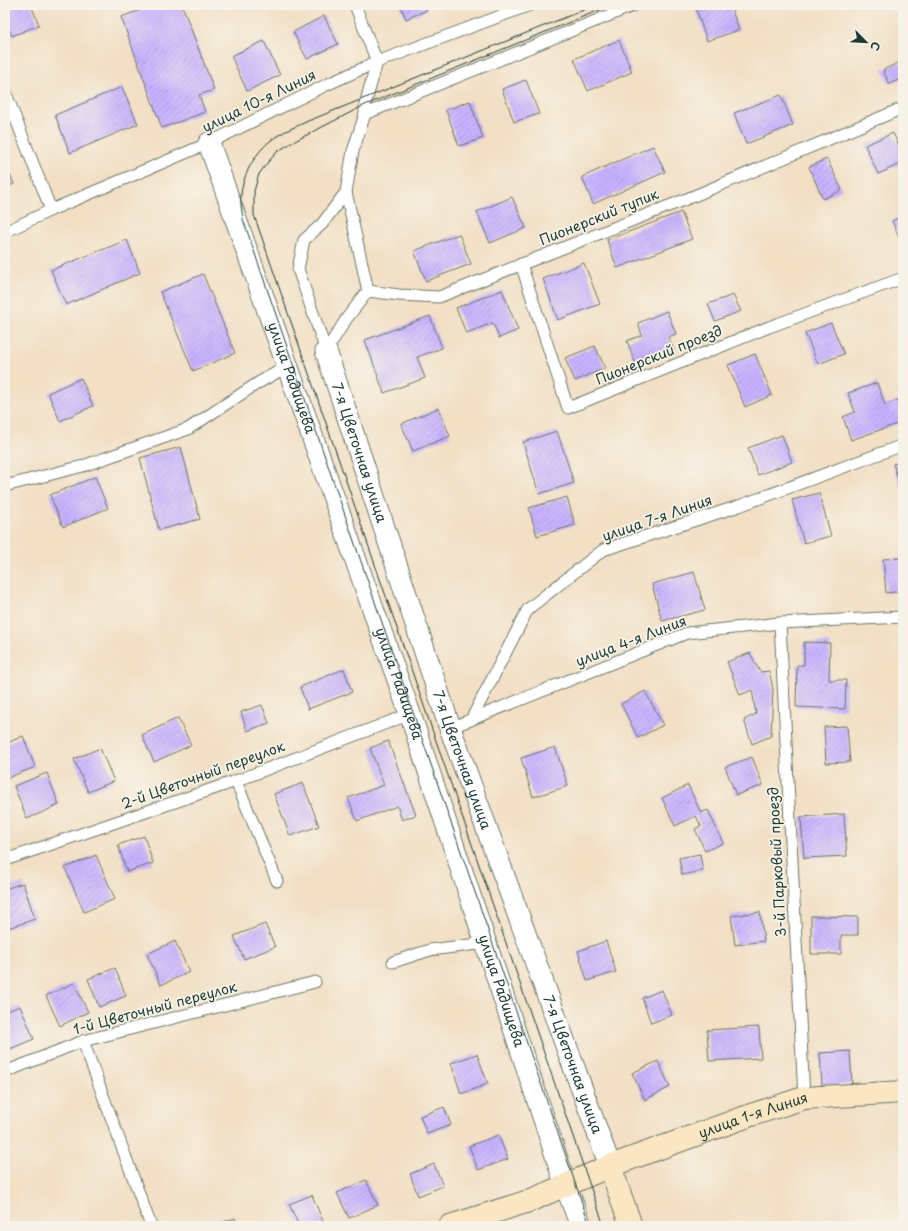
<svg xmlns="http://www.w3.org/2000/svg" width="908" height="1231" font-family="'Playpen Sans',sans-serif">
	<style>
		.building { fill: url(#building-hatch) }
		.lines { fill: none; stroke-linecap: round; stroke-linejoin: round }
		.lane-casing { stroke: #697666; stroke-width: 13 }
		.street-casing { stroke: #697666; stroke-width: 23 }
		.secondary-casing { stroke: #697666; stroke-width: 24 }
		.lane { stroke: #fff; stroke-width: 11 }
		.street { stroke: #fff; stroke-width: 21 }
		.secondary { stroke: #fbe6c4; stroke-width: 22 }
		.tram { stroke: #1f3d34; stroke-width: 1 }
		.labels { text-anchor: middle; stroke-width: 3.5; stroke-linejoin: round; paint-order: stroke }
		.street-label { font-size: 14px; fill: #1f3d34; stroke: #f7f3e8 }
	</style>
	<defs>
		<pattern id="building-hatch" width="6" height="6" patternUnits="userSpaceOnUse"><rect width="6" height="6" fill="#c8b2ff"/><path d="M-1 1l2-2M0 6l6-6M5 7l2-2" fill="none" stroke="#a292cf"/></pattern>
	</defs>
	<rect width="100%" height="100%" fill="#f7f3e8"/>
	<filter id="ink" filterUnits="userSpaceOnUse"><feTurbulence type="fractalNoise" baseFrequency=".025" numOctaves="2"/><feDisplacementMap in="SourceGraphic" scale="8" xChannelSelector="R" yChannelSelector="G"/><feConvolveMatrix kernelMatrix="1 2 1 2 8 2 1 2 1" color-interpolation-filters="sRGB"/></filter>
	<filter id="wash" filterUnits="userSpaceOnUse"><feTurbulence type="fractalNoise" baseFrequency=".012" numOctaves="4" result="noise"/><feDisplacementMap in="SourceGraphic" scale="16" xChannelSelector="R" yChannelSelector="G"/><feGaussianBlur stdDeviation="0.9" result="paint"/><feColorMatrix in="noise" values="0 0 0 0 0 0 0 0 0 0 0 0 0 0 0 0 0 1.4 0 .05"/><feComposite in="paint" operator="in"/></filter>
	<g filter="url(#wash)">
		<rect width="100%" height="100%" fill="#f2dfc4"/>
		<g id="blocks">
			<g class="building">
				<polygon points="5,5 31,5 39,25 12,36 5,20"/>
				<polygon points="154,5 182,5 214,90 199,95 205,112 162,128 121,17"/>
				<polygon points="400,5 425,5 427,10 406,19"/>
				<polygon points="708,5 730,5 739,30 707,41 696,9"/>
				<polygon points="324,16 338,44 307,59 293,32"/>
				<polygon points="619,40 632,72 588,91 574,59"/>
				<polygon points="264,41 280,75 247,91 231,56"/>
				<polygon points="900,62 903,68 903,78 889,84 883,70"/>
				<polygon points="526,80 539,114 514,122 502,89"/>
				<polygon points="122,87 138,124 70,153 55,115"/>
				<polygon points="781,95 793,125 746,144 734,113"/>
				<polygon points="470,101 483,138 459,146 446,110"/>
				<polygon points="893,133 903,154 903,163 878,174 865,145"/>
				<polygon points="653,146 665,172 593,204 582,177"/>
				<polygon points="827,159 842,190 823,199 809,167"/>
				<polygon points="5,163 14,184 5,188"/>
				<polygon points="512,197 526,228 490,243 477,212"/>
				<polygon points="681,212 692,239 617,268 607,240"/>
				<polygon points="903,216 903,247 892,221"/>
				<polygon points="459,234 471,264 426,281 414,251"/>
				<polygon points="127,240 140,273 66,305 51,270"/>
				<polygon points="584,263 600,304 558,320 543,279"/>
				<polygon points="203,274 235,353 193,371 160,292"/>
				<polygon points="502,290 518,330 499,338 493,323 466,333 456,308"/>
				<polygon points="733,295 741,311 715,321 708,304"/>
				<polygon points="667,311 676,334 668,337 674,350 636,365 627,341 642,335 638,323"/>
				<polygon points="430,316 442,348 417,357 425,378 384,393 365,340"/>
				<polygon points="831,323 844,354 818,364 805,333"/>
				<polygon points="595,346 605,368 575,381 565,358"/>
				<polygon points="755,354 772,395 745,407 728,365"/>
				<polygon points="81,378 93,406 60,421 48,393"/>
				<polygon points="877,383 885,405 901,399 903,405 903,422 851,440 843,417 855,412 848,393"/>
				<polygon points="438,408 450,436 413,451 401,424"/>
				<polygon points="557,431 574,483 539,494 523,442"/>
				<polygon points="782,435 792,462 758,475 748,448"/>
				<polygon points="181,447 200,519 159,530 140,458"/>
				<polygon points="903,461 903,494 893,464"/>
				<polygon points="95,477 108,508 63,527 50,495"/>
				<polygon points="819,493 831,536 804,543 792,500"/>
				<polygon points="567,497 575,525 537,536 529,508"/>
				<polygon points="903,558 903,591 886,593 883,559"/>
				<polygon points="694,572 705,610 662,621 652,584"/>
				<polygon points="804,642 830,643 829,680 846,680 845,709 796,707 797,665 804,665"/>
				<polygon points="750,653 760,672 769,671 773,689 771,736 752,744 744,720 756,714 752,690 740,695 727,662"/>
				<polygon points="344,669 352,692 308,709 300,687"/>
				<polygon points="645,691 663,725 638,738 621,704"/>
				<polygon points="262,705 269,723 247,731 241,712"/>
				<polygon points="178,718 191,745 154,762 142,735"/>
				<polygon points="847,726 850,762 826,763 824,727"/>
				<polygon points="23,736 35,767 5,779 5,744"/>
				<polygon points="388,741 416,815 402,820 397,806 357,821 348,798 384,785 370,748"/>
				<polygon points="555,747 568,786 533,797 521,758"/>
				<polygon points="100,748 114,781 88,792 74,759"/>
				<polygon points="752,757 763,785 736,795 725,767"/>
				<polygon points="47,773 59,805 27,819 14,786"/>
				<polygon points="303,783 319,826 290,836 274,794"/>
				<polygon points="688,785 701,813 708,810 723,843 705,851 695,829 701,826 696,816 675,826 662,798"/>
				<polygon points="5,809 9,818 5,820"/>
				<polygon points="844,814 847,856 804,858 801,817"/>
				<polygon points="144,836 153,863 127,872 118,845"/>
				<polygon points="700,854 703,871 682,875 679,858"/>
				<polygon points="96,855 115,899 84,912 65,868"/>
				<polygon points="23,883 35,919 5,929 5,889"/>
				<polygon points="760,912 764,941 735,945 731,916"/>
				<polygon points="811,916 858,917 858,935 841,935 841,954 811,954"/>
				<polygon points="265,924 275,947 244,959 234,936"/>
				<polygon points="175,941 189,972 161,985 147,954"/>
				<polygon points="606,941 616,972 587,981 578,951"/>
				<polygon points="115,968 126,996 99,1007 88,979"/>
				<polygon points="74,983 88,1012 60,1026 46,996"/>
				<polygon points="662,990 672,1015 651,1023 642,998"/>
				<polygon points="20,1006 34,1039 5,1051 5,1012"/>
				<polygon points="759,1027 761,1058 709,1061 707,1030"/>
				<polygon points="850,1051 852,1084 822,1086 820,1053"/>
				<polygon points="477,1054 488,1084 461,1094 451,1063"/>
				<polygon points="658,1061 670,1087 645,1100 632,1073"/>
				<polygon points="444,1107 451,1125 427,1134 420,1116"/>
				<polygon points="498,1135 508,1159 478,1170 469,1146"/>
				<polygon points="434,1164 443,1186 418,1196 410,1174"/>
				<polygon points="366,1180 378,1205 349,1218 337,1193"/>
				<polygon points="312,1195 324,1224 319,1226 299,1226 289,1204"/>
				<polygon points="235,1218 238,1226 211,1226"/>
			</g>
		</g>
	</g>
	<g filter="url(#ink)">
		<use href="#blocks" fill-opacity="0" stroke="#697666" stroke-width="1"/>
		<g class="lines">
			<defs>
				<g id="lane">
					<polyline points="355,5 377,62"/>
					<polyline points="5,91 51,210"/>
					<polyline points="365,114 635,5"/>
					<polyline points="346,192 368,291"/>
					<polyline points="5,232 51,210 209,143 326,85 377,62 530,5"/>
					<polyline points="521,264 568,408 769,327 903,278"/>
					<polyline points="326,351 347,318 368,291 399,295 439,297 694,196 903,108"/>
					<polyline points="326,351 298,269 304,240 322,224 346,192 353,151 365,114 365,105 377,62"/>
					<polyline points="5,486 83,466 188,429 258,383 288,366"/>
					<polyline points="780,623 804,1098"/>
					<polyline points="471,720 528,609 603,550 739,506 903,445"/>
					<polyline points="450,728 687,633 780,623 903,617"/>
					<polyline points="236,781 277,881"/>
					<polyline points="5,860 236,781 410,714"/>
					<polyline points="393,962 430,950 486,943"/>
					<polyline points="83,1041 151,1226"/>
					<polyline points="5,1072 83,1041 315,982"/>
				</g>
				<g id="street">
					<path id="s1" d="M209,143L410,714L566,1186L581,1226"/>
					<path id="s2" d="M326,351L450,728L610,1166"/>
				</g>
				<g id="secondary">
					<polyline points="610,1166 631,1226"/>
					<path id="s3" d="M450,1226L529,1201L610,1166L751,1115L804,1098L903,1092"/>
				</g>
			</defs>
			<use href="#lane" class="lane-casing"/>
			<use href="#street" class="street-casing"/>
			<use href="#secondary" class="secondary-casing"/>
			<use href="#lane" class="lane"/>
			<use href="#street" class="street"/>
			<use href="#secondary" class="secondary"/>
			<g class="tram">
				<path d="M590,1226L243,219C242,211 240,203 241,195C243,172 258,148 277,136C286,130 298,126 308,121L596,5"/>
				<polyline points="604,1226 254,215 254,191 259,174 268,162 278,151 293,142 365,105 612,5"/>
			</g>
		</g>
	</g>
	<g class="labels">
		<g class="street-label">
			<text transform="translate(259 101) rotate(-26)" y="5">улица 10-я Линия</text>
			<text transform="translate(599 217) rotate(-22)" y="5">Пионерский тупик</text>
			<text transform="translate(659 355) rotate(-22)" y="5">Пионерский проезд</text>
			<text dy="5" stroke="none"><textPath href="#s1" startOffset="249">улица Радищева</textPath></text>
			<text dy="5" stroke="none"><textPath href="#s2" startOffset="107">7-я Цветочная улица</textPath></text>
			<text transform="translate(657 518) rotate(-19)" y="5">улица 7-я Линия</text>
			<text transform="translate(631 641) rotate(-21)" y="5">улица 4-я Линия</text>
			<text dy="5" stroke="none"><textPath href="#s1" startOffset="573">улица Радищева</textPath></text>
			<text dy="5" stroke="none"><textPath href="#s2" startOffset="431">7-я Цветочная улица</textPath></text>
			<text transform="translate(203 775) rotate(-20)" y="5">2-й Цветочный переулок</text>
			<text transform="translate(777 862) rotate(-93)" y="5">3-й Парковый проезд</text>
			<text dy="5" stroke="none"><textPath href="#s1" startOffset="897">улица Радищева</textPath></text>
			<text transform="translate(155 1008) rotate(-15)" y="5">1-й Цветочный переулок</text>
			<text dy="5" stroke="none"><textPath href="#s2" startOffset="755">7-я Цветочная улица</textPath></text>
			<text dy="5" stroke="none"><textPath href="#s3" startOffset="323">улица 1-я Линия</textPath></text>
		</g>
	</g>
	<rect width="908" height="1231" fill="none" stroke="#f7f3e8" stroke-width="20"/>
	<g transform="translate(866 42) rotate(114)" stroke="#f7f3e8" stroke-width="3" paint-order="stroke">
	<path d="M0-3L7 15L0 10L-7 15Z" fill="#1f3d34"/>
	<text y="-6" font-size="11" font-weight="bold" text-anchor="middle" fill="#1f3d34">С</text>
	</g>
</svg>
